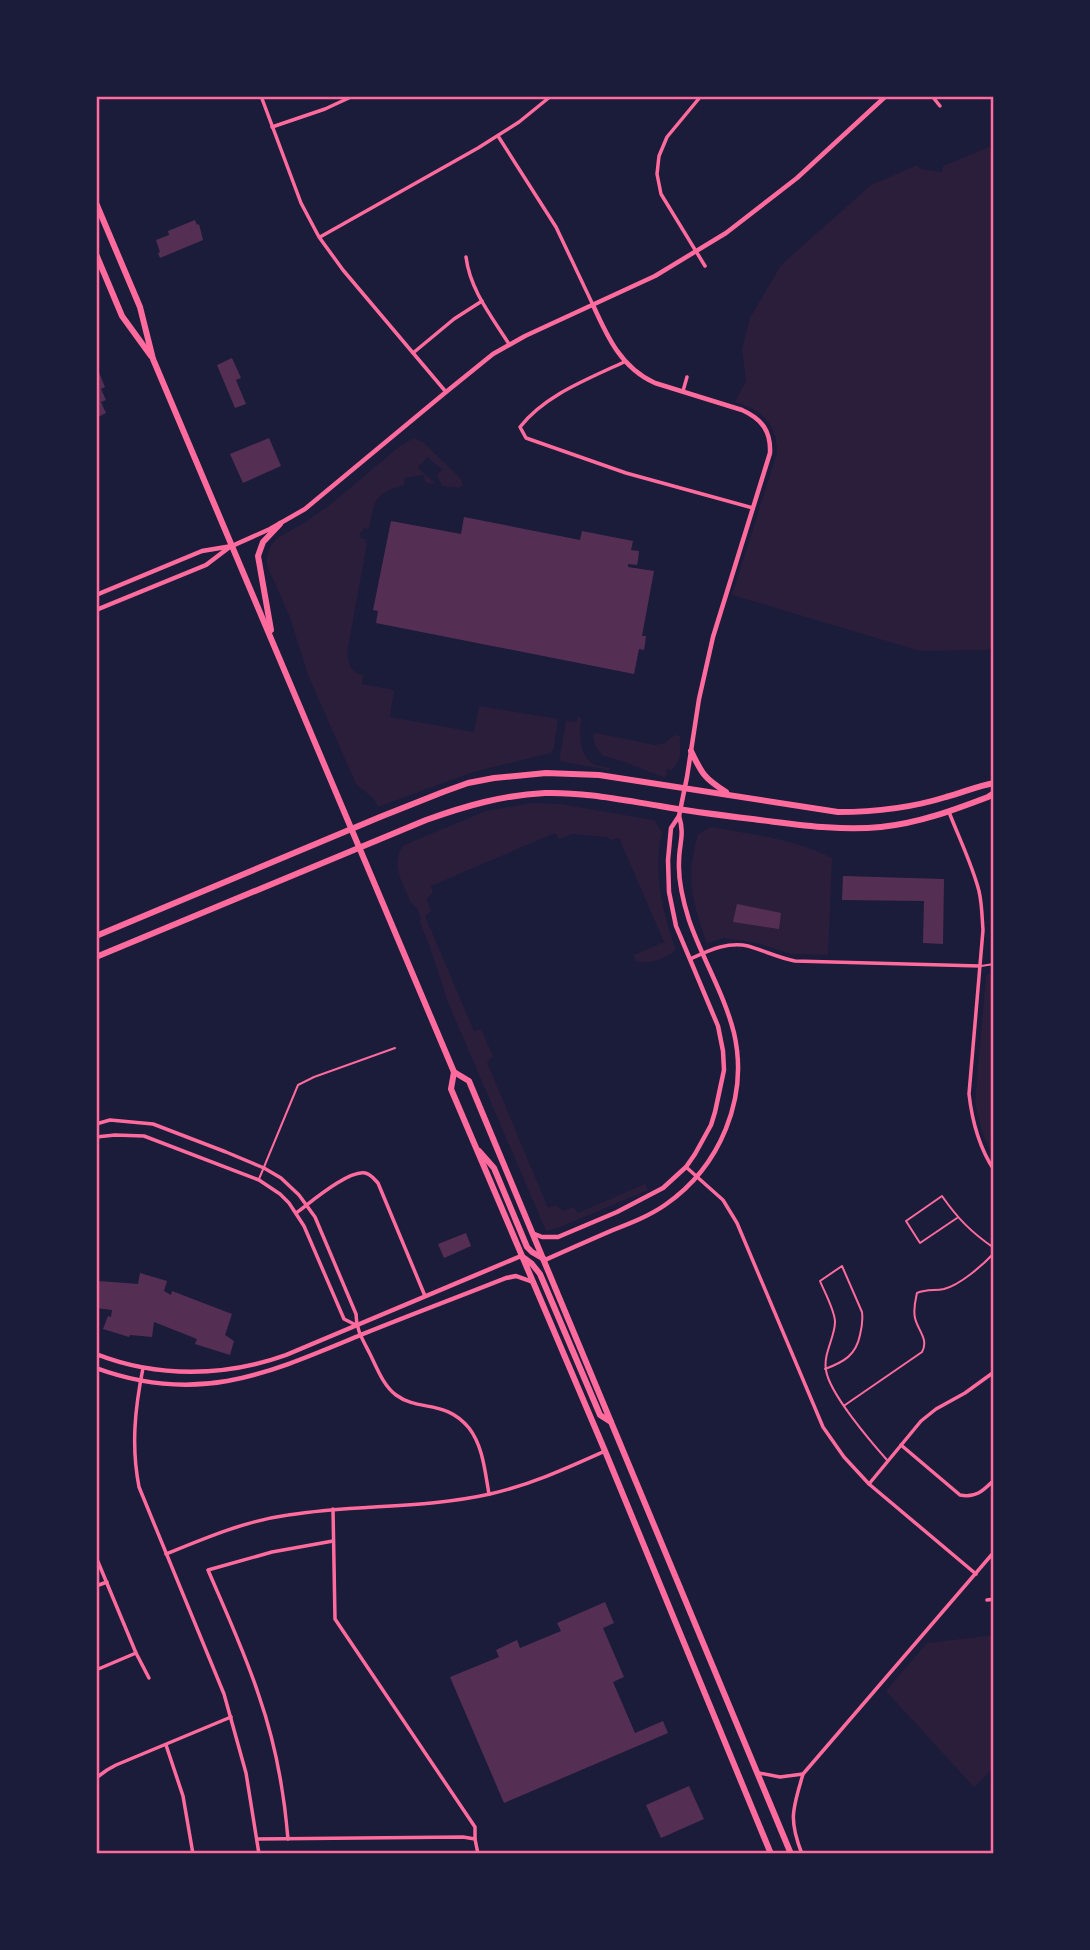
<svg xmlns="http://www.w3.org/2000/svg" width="1090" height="1950" font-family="'Roboto Condensed',sans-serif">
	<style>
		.green { fill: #2a1e3b }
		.building { fill: #542f53 }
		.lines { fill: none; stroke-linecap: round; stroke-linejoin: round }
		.service { stroke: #ff6b9d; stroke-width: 2 }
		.minor { stroke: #ff6b9d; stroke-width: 3.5 }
		.tertiary { stroke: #ff6b9d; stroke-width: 4.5 }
		.trunk { stroke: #ff6b9d; stroke-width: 6 }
		.neatline { fill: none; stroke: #ff6b9d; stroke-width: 2.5 }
	</style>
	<rect width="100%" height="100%" fill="#1b1b3a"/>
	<g class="green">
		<path d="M994,145V647L987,650L920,651L732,595L777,453C777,423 762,410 735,402L746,381L742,349L750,318L781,265L871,185L917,165L920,169L942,172L943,166Z"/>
		<path d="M414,438L423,442L461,479L463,485L459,488L442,486L437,476L442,469L427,457L418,468L434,482L433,484L425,482L424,475L405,478L404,485C374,495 375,498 369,529L364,528L362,532H360V537L367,540L365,542L367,543L348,648C347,661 349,672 363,675L362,684L394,690L390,717L474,732L479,706L558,719L554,748L551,753L473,772L378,807L374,799L356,784L308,675L290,618L267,565C266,555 269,547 276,539L307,521L331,504L401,445Z"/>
		<path d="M578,717L581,718C580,732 578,753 592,763C596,766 603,767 609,768V770L559,761L566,721L577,722Z"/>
		<path d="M596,733L655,745L665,743L675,735L680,736C679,752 684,756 672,770L668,769L666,771L668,775L666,774L665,778L622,761L603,756L595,746L593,734Z"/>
		<path d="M531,803L560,804L654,820L662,832C653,873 662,911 676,950C665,959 649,965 636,961L634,955L664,942L619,838L611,840L607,837L572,834L559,839L555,833L431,886L433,892L427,899L431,911L425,916L474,1031L481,1029L493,1056L487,1062L548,1208L555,1205L563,1211L574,1207L578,1213L645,1184L648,1190L558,1228L546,1231L447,1000L430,947L420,923C422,916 417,907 411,903C403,883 389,864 404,845L486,811Z"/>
		<path d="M711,827C751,834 795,839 832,858L828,955L791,954L757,943L723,938L707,944C692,898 685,883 698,834Z"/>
		<polygon points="988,974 994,974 994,1157 983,1135 975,1103 986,977"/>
		<polygon points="994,1635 994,1767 974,1787 886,1691 927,1643"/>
	</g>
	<g class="building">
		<polygon points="195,220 197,225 199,224 203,240 160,258 158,253 160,252 156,240 169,235 168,231"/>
		<polygon points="232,358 241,378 236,380 246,404 235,408 217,365"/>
		<polygon points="96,365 105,387 101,389 106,400 101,402 106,413 96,418"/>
		<polygon points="269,438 281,466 243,483 230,454"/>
		<polygon points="464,517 580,540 582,531 633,541 631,550 639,551 638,560 637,565 628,564 628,567 654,571 642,636 646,636 645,644 644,650 639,649 634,674 376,623 378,611 373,610 391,521 461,534"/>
		<polygon points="843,876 944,879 943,944 923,943 924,901 842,900"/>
		<polygon points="737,904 781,913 779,929 733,922"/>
		<polygon points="466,1233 471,1246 444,1258 438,1244"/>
		<polygon points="140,1273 167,1281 164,1291 171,1295 172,1291 232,1314 225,1335 234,1341 230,1355 195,1344 197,1339 154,1322 152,1337 130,1335 129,1337 103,1329 108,1316 111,1317 112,1310 96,1308 99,1281 138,1284"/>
		<polygon points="605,1602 614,1623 603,1628 624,1677 613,1682 635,1733 663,1721 668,1733 504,1803 450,1677 499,1657 496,1650 517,1640 520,1648 561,1631 557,1623"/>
		<polygon points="689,1786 704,1819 661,1838 646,1805"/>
	</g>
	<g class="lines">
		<g class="service">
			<polyline points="981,966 994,964"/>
			<polyline points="259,1179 298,1085 314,1077 395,1048"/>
			<path d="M957,1218L920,1243L906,1221L942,1196C958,1219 971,1232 994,1248"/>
			<path d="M825,1369C844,1362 856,1355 860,1335C862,1327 863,1320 862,1312L842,1266L820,1281C824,1291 835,1311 835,1322C835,1337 823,1354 826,1370C829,1393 871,1442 887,1460"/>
			<path d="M845,1405L922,1352C929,1339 918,1331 915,1318C913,1309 915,1302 917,1293C927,1289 935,1291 944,1289C960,1285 983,1265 994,1253"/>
		</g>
		<g class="minor">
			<polyline points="261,96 301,203 319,237 343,270 446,392"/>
			<polyline points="701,96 667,137 659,156 657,174 661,194 705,266"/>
			<polyline points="932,96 940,106"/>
			<polyline points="272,127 325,109 353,96"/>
			<polyline points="498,136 556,227 593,305"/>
			<polyline points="320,237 478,148 519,122 551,96"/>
			<path d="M466,257C470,290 492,317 509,344"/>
			<polyline points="413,353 454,319 482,301"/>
			<path d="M624,362C588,379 545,395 520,427L526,438L626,473L753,508"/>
			<polyline points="683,391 687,377"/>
			<path d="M949,812C959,838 972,864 979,891C982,904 982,917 983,930L969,1094C972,1121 979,1147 994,1170"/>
			<path d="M690,959C708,951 728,941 748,946C765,951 779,958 795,961L980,966"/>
			<path d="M96,1124L110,1120L153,1124L226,1152L264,1168L281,1178L299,1195L315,1217L356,1314C356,1330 363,1340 370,1354C377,1368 383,1385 396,1395C419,1412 445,1399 469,1428C483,1446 485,1472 489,1494"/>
			<polyline points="96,1137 115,1135 144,1136 259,1180 280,1194 289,1203 304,1226 344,1319 356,1325"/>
			<polyline points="686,1167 723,1200 737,1223 823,1427 844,1457 869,1484 976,1574"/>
			<path d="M296,1213C310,1203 348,1170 365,1173C371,1174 374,1179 378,1183L425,1296"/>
			<path d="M143,1368C135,1408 131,1446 139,1487L224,1694L246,1773L259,1854"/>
			<path d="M901,1445L960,1495C976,1498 983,1491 994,1480"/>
			<polyline points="869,1484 921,1421 936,1409 965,1393 994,1372"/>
			<polyline points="333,1509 335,1619 475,1827 475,1839 478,1854"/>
			<path d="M166,1554C205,1538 245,1521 288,1515C355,1504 423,1509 490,1494C530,1485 567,1468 605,1451"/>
			<polyline points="96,1557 136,1653 149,1678"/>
			<polyline points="96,1586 107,1582"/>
			<polyline points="987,1600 994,1599"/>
			<polyline points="96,1670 136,1653"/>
			<polyline points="166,1745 183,1796 193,1854"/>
			<polyline points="759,1773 780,1777 803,1774"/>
			<polyline points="96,1778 107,1770 116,1765 231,1717"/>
			<polyline points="257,1839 463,1837 475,1839"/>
			<path d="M288,1839C284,1790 275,1742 259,1696C245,1653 226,1612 208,1570L272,1552L333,1541"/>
			<path d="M802,1854C788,1818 793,1809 803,1774L994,1552"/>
		</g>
		<g class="tertiary">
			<polyline points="96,595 202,551 232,546 270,529 305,509 446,392 493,354 525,336 655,276 726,233 797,178 886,96"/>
			<polyline points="96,610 206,565 231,546"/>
			<path d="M532,1233L542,1237H558L617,1212L663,1188L686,1167L695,1154L711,1125L715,1112L724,1070L723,1051L718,1026L676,926L669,892L668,860L671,828L679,816L687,777L699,699L713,637L770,453C771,431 762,419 742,410L655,383C621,368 607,336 593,305"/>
			<path d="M545,1260C567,1250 590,1240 613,1230C631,1223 649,1216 665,1205C720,1167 749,1098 734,1033C724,993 702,958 689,920C683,901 678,882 679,862C679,843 685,835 679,816"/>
			<path d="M96,1354C157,1378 225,1377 286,1355L521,1256"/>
			<path d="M96,1368C199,1406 269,1373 363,1334C410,1315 458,1297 506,1278L516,1276L533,1282"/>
		</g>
		<g class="trunk">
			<polyline points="96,203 140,307 153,359 454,1072 469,1081 791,1854"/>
			<polyline points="96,254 122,316 151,356"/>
			<polyline points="271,630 258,556 263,542 280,524"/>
			<path d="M691,751C702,774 704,778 726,792"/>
			<path d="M96,936L380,817L443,792L468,783L494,778L546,773L599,775L838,812C875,812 911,808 946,797C962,793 977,786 994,783"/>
			<path d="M96,957L426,820C465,806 503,795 545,793C584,792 622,800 660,806C693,812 727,816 760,820C801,825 840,831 881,827C919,823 954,810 988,797L994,793"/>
			<polyline points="454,1072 451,1089 605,1451 771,1854"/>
			<polyline points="479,1151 494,1168 527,1247 532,1252 544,1259"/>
			<polyline points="524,1258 532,1264 540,1274 600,1415 611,1422"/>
		</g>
	</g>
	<rect width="1090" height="1950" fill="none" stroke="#1b1b3a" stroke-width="196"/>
	<rect x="98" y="98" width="894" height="1754" class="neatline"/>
</svg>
